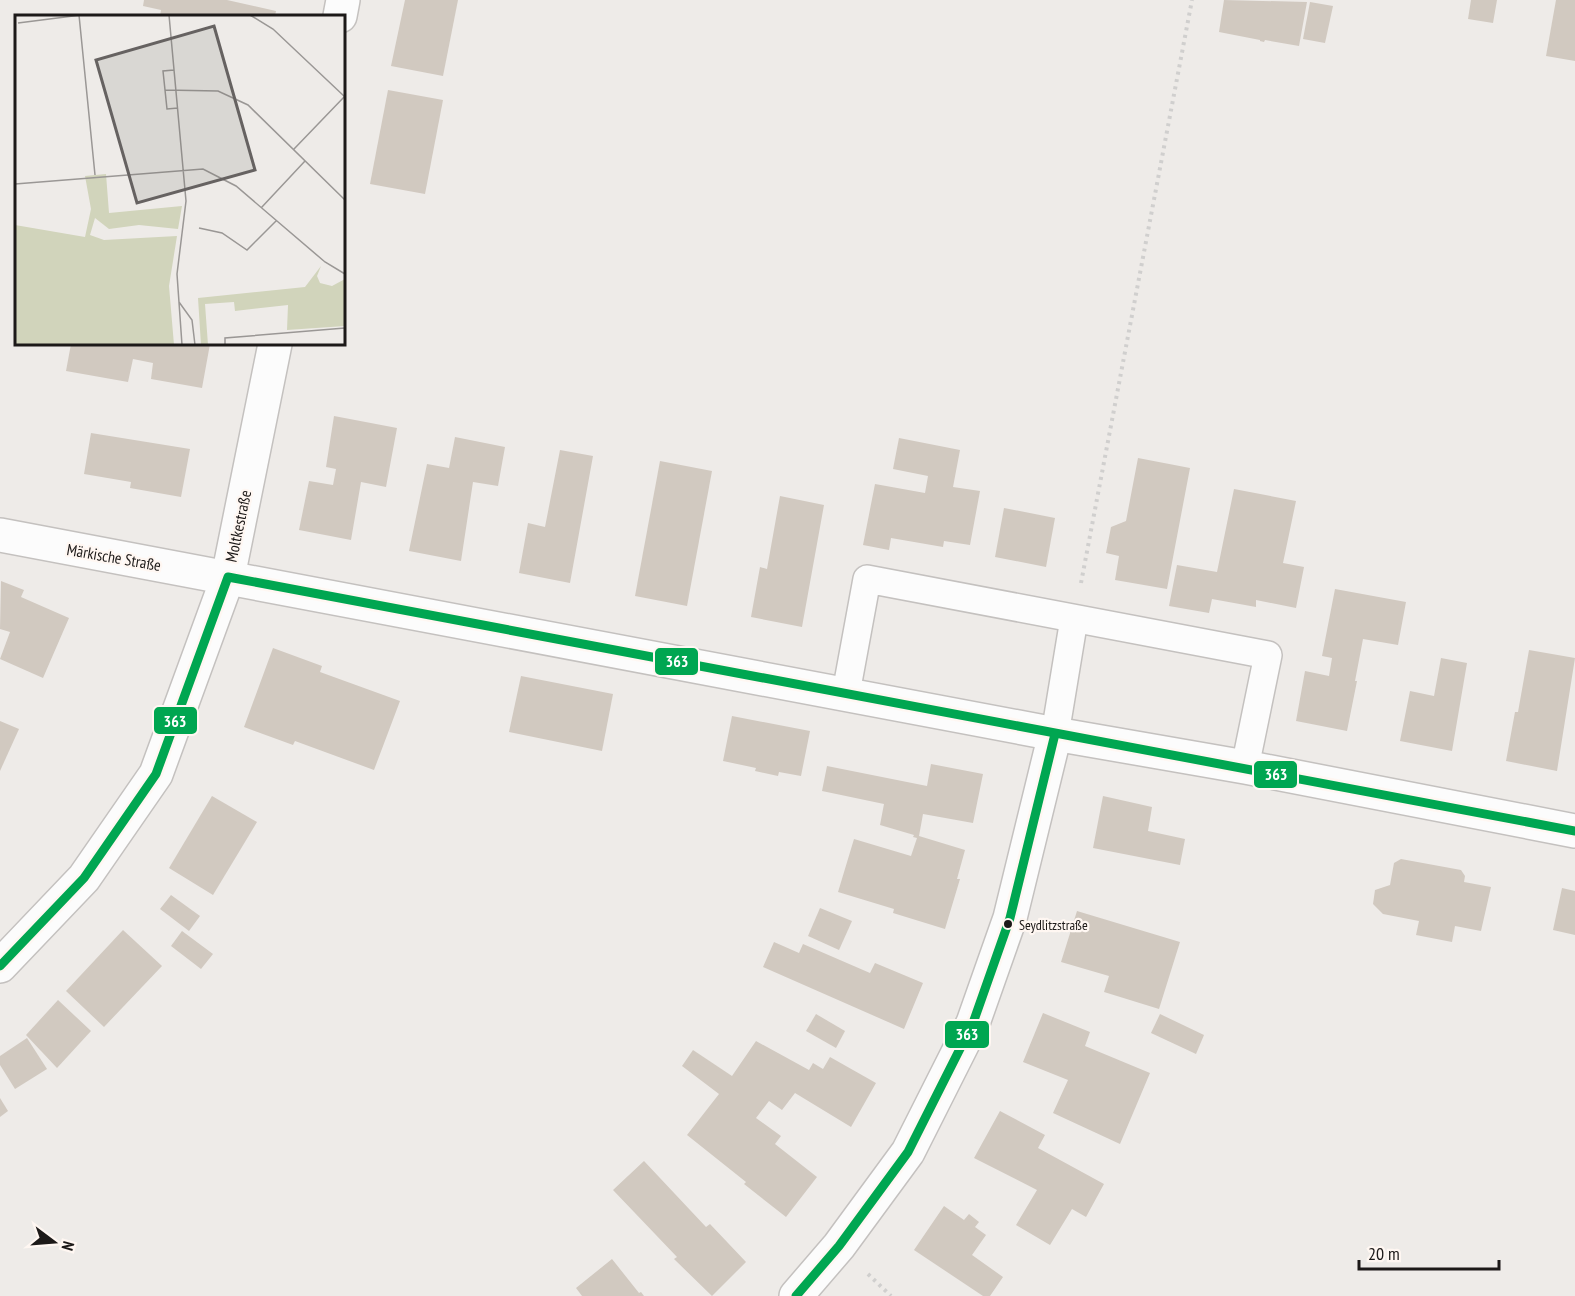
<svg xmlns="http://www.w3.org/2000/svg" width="1575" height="1296" font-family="'PT Sans Narrow',sans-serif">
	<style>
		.building { fill: #d1c9c0 }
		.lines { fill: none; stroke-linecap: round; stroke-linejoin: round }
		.service-casing { stroke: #c4c1bf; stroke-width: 30 }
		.minor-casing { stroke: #c4c1bf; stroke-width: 36 }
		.path { stroke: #d0cfce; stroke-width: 4; stroke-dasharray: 3 4.5; stroke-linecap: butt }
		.service { stroke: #fcfcfc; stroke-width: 27 }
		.minor { stroke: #fcfcfc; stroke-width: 33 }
		.bus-1-casing { stroke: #fff7f2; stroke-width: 14 }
		.bus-1 { stroke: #00a651; stroke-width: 9 }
		.bus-dot { fill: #1c1918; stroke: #fff7f2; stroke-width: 2 }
		.labels { text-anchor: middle; stroke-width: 4.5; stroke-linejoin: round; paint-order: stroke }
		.bus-label { font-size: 14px; fill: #1c1918; stroke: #fff7f2; text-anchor: start }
		.street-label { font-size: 16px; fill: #1c1918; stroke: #fff7f2 }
		.inset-road { fill: none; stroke: #9a9795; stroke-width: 1.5 }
		.view { fill: #666261; fill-opacity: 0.15; stroke: #666261; stroke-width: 3 }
		.inset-edge { fill: none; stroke: #1c1918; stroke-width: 3 }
		.line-badge { stroke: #fff7f2; stroke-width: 2 }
		.badge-label { font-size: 16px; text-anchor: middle; font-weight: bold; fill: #fff }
	</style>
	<rect width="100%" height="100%" fill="#eeebe8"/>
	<g class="building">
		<polygon points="144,0 227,0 276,11 275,16 160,16 161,10 143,6"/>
		<polygon points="405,0 458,0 443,76 391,66"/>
		<polygon points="1224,0 1307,2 1299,46 1265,40 1264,42 1260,41 1260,40 1219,32"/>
		<polygon points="1471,0 1497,0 1493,23 1468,19"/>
		<polygon points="1556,0 1575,0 1575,61 1546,56"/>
		<polygon points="1310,2 1333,6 1325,43 1303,39"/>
		<polygon points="388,90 443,100 425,194 370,184"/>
		<polygon points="71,344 210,344 202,388 151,379 153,363 133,359 128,382 66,371"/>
		<polygon points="334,416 397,428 386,487 361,482 351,540 299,530 309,481 333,485 336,469 326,467"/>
		<polygon points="91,433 190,449 181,497 130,488 131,482 84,474"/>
		<polygon points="455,437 505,447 498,486 473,482 461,561 409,551 427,464 449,468"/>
		<polygon points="899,438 960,450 953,487 980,491 970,545 944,541 943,547 891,538 889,550 863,545 875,484 925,493 928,476 893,469"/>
		<polygon points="560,450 593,456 570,583 519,573 528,523 545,527"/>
		<polygon points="1138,458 1190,468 1167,589 1115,580 1119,556 1106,553 1111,527 1126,521"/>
		<polygon points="660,461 712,471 687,606 635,596"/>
		<polygon points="1234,489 1296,501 1283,563 1304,567 1296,608 1256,600 1256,607 1212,599 1209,613 1169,606 1177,565 1217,572"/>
		<polygon points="780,496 824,505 802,627 751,617 760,567 767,569"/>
		<polygon points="1004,508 1055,518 1046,567 995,557"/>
		<polygon points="1,581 24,590 21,597 69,618 43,678 0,659 10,632 0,629"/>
		<polygon points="1335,589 1406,602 1398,645 1363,639 1355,681 1357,681 1347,731 1296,721 1305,671 1329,676 1332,658 1322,656"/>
		<polygon points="273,648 322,666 320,672 400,701 374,770 295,741 293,745 244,727"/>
		<polygon points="1529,650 1575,658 1557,771 1506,761 1515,712 1518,712"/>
		<polygon points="1441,658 1467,663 1452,751 1400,741 1410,691 1434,696"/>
		<polygon points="521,676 613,694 602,751 509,732"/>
		<polygon points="732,716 810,731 801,776 779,772 778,776 755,771 756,768 723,761"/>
		<polygon points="0,721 19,729 0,771"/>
		<polygon points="931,764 983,774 973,823 923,814 919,836 965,850 957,879 960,879 945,929 893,913 894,909 838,892 854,839 911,856 917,838 913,837 914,835 880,825 884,804 822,791 827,766 927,786"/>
		<polygon points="212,796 257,822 213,895 169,868"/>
		<polygon points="1103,796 1152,807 1148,831 1185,839 1180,865 1093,848"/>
		<polygon points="1401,859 1461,870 1465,876 1464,882 1491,887 1481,931 1455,926 1452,942 1416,935 1419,921 1383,914 1373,904 1375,890 1390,885 1394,863"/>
		<polygon points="1562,888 1575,891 1575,935 1553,930"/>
		<polygon points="171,895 200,916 189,931 160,909"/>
		<polygon points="820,908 852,921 839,950 808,936"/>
		<polygon points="1077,911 1180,942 1159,1009 1104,992 1109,976 1061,962"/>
		<polygon points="123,930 162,966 104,1027 66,991"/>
		<polygon points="182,931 213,954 201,969 171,946"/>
		<polygon points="774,942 799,953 803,944 870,973 875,963 923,983 904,1029 763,967"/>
		<polygon points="58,1000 91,1031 57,1068 26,1035"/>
		<polygon points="1043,1013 1090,1032 1085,1046 1150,1073 1120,1144 1053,1113 1068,1080 1023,1062"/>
		<polygon points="816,1014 845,1031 836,1048 806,1031"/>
		<polygon points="1160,1014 1204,1035 1196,1054 1151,1033"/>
		<polygon points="27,1038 47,1069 15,1089 0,1065 0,1056"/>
		<polygon points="756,1041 809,1070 813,1063 823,1069 830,1057 876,1083 851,1127 795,1093 782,1110 769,1101 756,1118 781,1136 775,1144 817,1177 786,1217 744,1184 746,1182 687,1135 719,1094 682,1066 693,1050 732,1076"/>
		<polygon points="0,1098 8,1111 0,1117"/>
		<polygon points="1000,1111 1045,1135 1038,1148 1104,1184 1086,1217 1072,1209 1050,1245 1016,1225 1037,1190 974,1158"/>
		<polygon points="644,1161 706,1227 710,1224 746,1262 712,1296 674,1259 677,1257 613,1190"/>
		<polygon points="944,1206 964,1220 969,1214 979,1222 975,1227 986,1235 972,1255 1003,1277 990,1296 983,1296 914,1250"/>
		<polygon points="612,1259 639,1293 641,1292 644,1296 582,1296 576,1288"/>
	</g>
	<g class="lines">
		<defs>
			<g id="service">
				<polyline points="846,693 867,579 1268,655 1245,767"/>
				<polyline points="1055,734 1074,619"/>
			</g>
			<g id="minor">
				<polyline points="340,16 343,0"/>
				<polyline points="0,535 1055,734 1245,767 1575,831"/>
				<polyline points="0,966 84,878 156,774 228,577 275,344"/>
				<polyline points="796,1296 839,1246 908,1152 973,1023 1010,918 1055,734"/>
			</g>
		</defs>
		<use href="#service" class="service-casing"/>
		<use href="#minor" class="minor-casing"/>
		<g class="path">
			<polyline points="1081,583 1192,0"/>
			<polyline points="868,1274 891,1296"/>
		</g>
		<use href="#service" class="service"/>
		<use href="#minor" class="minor"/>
		<defs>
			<g id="bus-1">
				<polyline points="0,966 84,878 156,774 228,577 1575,831"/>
				<polyline points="796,1296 839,1246 908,1152 973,1023 1010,918 1055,734"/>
			</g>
		</defs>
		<use href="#bus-1" class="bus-1-casing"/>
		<use href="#bus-1" class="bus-1"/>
	</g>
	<circle class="bus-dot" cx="1008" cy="924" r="5"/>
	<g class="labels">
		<g class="bus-label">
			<text x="1019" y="930">Seydlitzstraße</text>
		</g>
		<g class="street-label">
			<text transform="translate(238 526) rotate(-78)" y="6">Moltkestraße</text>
			<text transform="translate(114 557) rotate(10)" y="6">Märkische Straße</text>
		</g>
	</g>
	<g transform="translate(15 15)">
		<rect width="330" height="330" fill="#eeebe8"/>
		<path d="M91,159L94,198L167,191L163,214L124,210L94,214L80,203L75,220L89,225L162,221L154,271L159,330H0V210L70,222L76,194L70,161ZM306,251L302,261L305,268L317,271L330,264V311L272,315L273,290L220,296L219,287L190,289L193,330H186L183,283L290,272Z" fill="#d1d4bb"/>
		<path class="inset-road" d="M64,0L80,160M154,0L171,186L162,259L167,330M235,0L258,14L330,82M3,8L66,0M159,55L148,56L152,94L163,93M150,75L203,76L233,90L330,185M279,134L330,81M0,169L188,154L221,171L310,247L330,259M246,193L290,146M184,213L207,218L232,235L261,206M164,287L177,305L180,330M210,330V323L330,313"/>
		<path class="view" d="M199,11L240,155L122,188L81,45Z"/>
		<rect width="330" height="330" class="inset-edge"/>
	</g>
	<g class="line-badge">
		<rect x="654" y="647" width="45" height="29" rx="6" fill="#00a651"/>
		<rect x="153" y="706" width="45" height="29" rx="6" fill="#00a651"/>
		<rect x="1253" y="760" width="45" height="29" rx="6" fill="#00a651"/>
		<rect x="944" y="1020" width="46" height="29" rx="6" fill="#00a651"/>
	</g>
	<g class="badge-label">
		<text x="677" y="667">363</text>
		<text x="175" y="727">363</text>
		<text x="1276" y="780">363</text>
		<text x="967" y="1040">363</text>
	</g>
	<g transform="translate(54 1242) rotate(106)" stroke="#fff7f2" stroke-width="4.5" paint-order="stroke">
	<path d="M0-4.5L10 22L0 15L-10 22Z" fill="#1c1918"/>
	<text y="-9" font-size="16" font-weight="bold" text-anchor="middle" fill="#1c1918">N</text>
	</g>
	<path d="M1359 1260v9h140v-9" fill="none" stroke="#1c1918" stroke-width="3"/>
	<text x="1368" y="1260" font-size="18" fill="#1c1918" stroke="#fff7f2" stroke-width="4.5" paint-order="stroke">20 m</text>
</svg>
